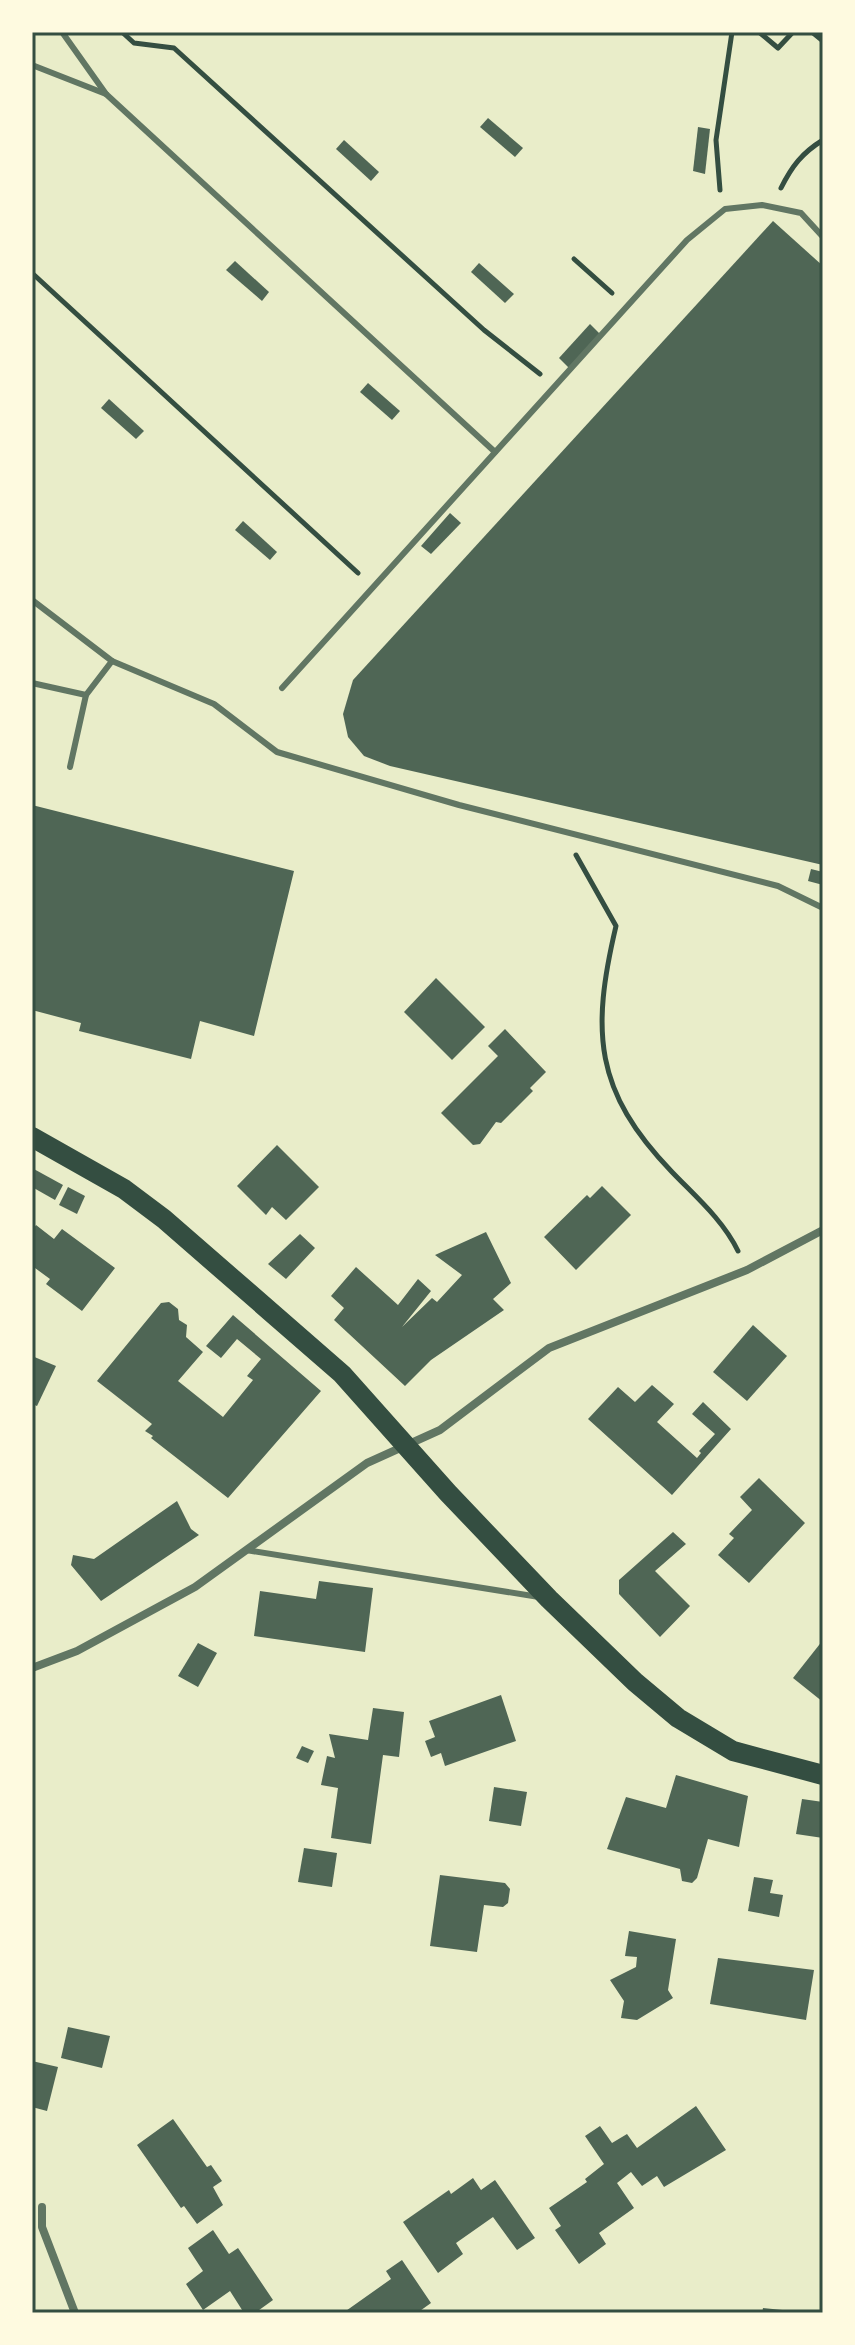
<svg xmlns="http://www.w3.org/2000/svg" width="855" height="2345" font-family="Cabin,sans-serif">
	<style>
		.building { fill: #4f6655 }
		.lines { fill: none; stroke-linecap: round; stroke-linejoin: round }
		.path { stroke: #344e41; stroke-width: 5 }
		.service { stroke: #617663; stroke-width: 6 }
		.minor { stroke: #617663; stroke-width: 8 }
		.primary { stroke: #344e41; stroke-width: 20 }
		.neatline { fill: none; stroke: #344e41; stroke-width: 3 }
	</style>
	<rect width="100%" height="100%" fill="#e9edc9"/>
	<g class="building">
		<polygon points="488,118 523,148 515,157 480,127"/>
		<polygon points="698,127 710,129 705,174 693,171"/>
		<polygon points="344,140 379,172 371,181 336,149"/>
		<polygon points="773,221 823,266 823,865 390,766 364,756 348,737 343,714 353,680"/>
		<polygon points="235,261 269,292 262,301 226,270"/>
		<polygon points="479,263 514,294 505,303 471,272"/>
		<polygon points="590,324 600,334 569,368 559,358"/>
		<polygon points="368,383 400,411 392,420 360,392"/>
		<polygon points="109,399 144,431 136,439 101,408"/>
		<polygon points="450,513 461,523 431,554 421,546"/>
		<polygon points="243,521 277,552 270,560 235,530"/>
		<polygon points="32,805 294,871 254,1036 200,1021 191,1059 79,1031 81,1023 32,1010"/>
		<polygon points="811,869 823,872 823,885 808,881"/>
		<polygon points="436,978 485,1027 452,1060 404,1012"/>
		<polygon points="505,1029 546,1072 530,1088 533,1091 501,1123 496,1122 480,1144 473,1145 441,1113 498,1056 488,1046"/>
		<polygon points="277,1145 319,1187 286,1220 272,1207 266,1215 237,1186"/>
		<polygon points="32,1168 63,1185 55,1200 32,1187"/>
		<polygon points="602,1186 631,1215 576,1270 544,1237 587,1195 590,1198"/>
		<polygon points="68,1187 85,1196 77,1214 59,1205"/>
		<polygon points="36,1225 54,1239 62,1229 115,1268 82,1311 46,1284 50,1279 35,1268 32,1273 32,1231"/>
		<polygon points="486,1232 511,1283 493,1299 504,1310 431,1360 405,1386 334,1320 344,1308 331,1296 356,1267 398,1305 418,1279 431,1291 402,1327 432,1298 437,1302 462,1275 435,1255"/>
		<polygon points="300,1234 315,1248 286,1279 268,1264"/>
		<polygon points="169,1302 178,1309 179,1320 187,1325 186,1337 203,1352 178,1381 223,1417 253,1380 247,1376 261,1359 237,1339 221,1358 206,1346 233,1315 321,1391 228,1498 151,1438 153,1436 145,1431 152,1424 97,1381 161,1303"/>
		<polygon points="753,1325 787,1356 747,1401 713,1372"/>
		<polygon points="32,1356 56,1366 37,1406 32,1404"/>
		<polygon points="652,1385 674,1404 657,1422 697,1458 701,1453 699,1451 715,1434 692,1414 703,1402 731,1429 672,1495 588,1419 618,1387 635,1402"/>
		<polygon points="759,1478 805,1523 749,1583 718,1555 734,1538 729,1534 752,1510 740,1497"/>
		<polygon points="177,1501 191,1529 199,1535 101,1601 71,1565 73,1555 94,1559"/>
		<polygon points="673,1532 686,1544 655,1571 690,1606 660,1637 619,1594 619,1580"/>
		<polygon points="319,1581 373,1588 365,1652 254,1636 260,1591 316,1599"/>
		<polygon points="823,1640 823,1702 793,1678"/>
		<polygon points="198,1643 217,1653 198,1687 178,1676"/>
		<polygon points="501,1695 516,1741 445,1766 441,1753 431,1757 425,1741 435,1737 429,1721"/>
		<polygon points="373,1708 404,1712 399,1757 383,1755 371,1844 331,1838 338,1788 321,1785 327,1756 335,1758 329,1734 368,1740"/>
		<polygon points="302,1746 314,1751 308,1763 296,1758"/>
		<polygon points="676,1775 748,1796 739,1847 708,1839 697,1878 692,1883 682,1881 680,1869 607,1849 626,1797 666,1808"/>
		<polygon points="494,1787 527,1792 521,1826 489,1821"/>
		<polygon points="802,1799 823,1802 823,1838 796,1834"/>
		<polygon points="304,1848 337,1853 332,1887 298,1882"/>
		<polygon points="440,1875 505,1883 510,1889 508,1903 503,1907 484,1905 477,1952 430,1946"/>
		<polygon points="754,1877 773,1880 770,1893 783,1895 779,1917 748,1911"/>
		<polygon points="629,1931 676,1939 668,1990 673,1998 637,2020 621,2018 624,2001 610,1980 636,1967 637,1957 625,1956"/>
		<polygon points="718,1958 814,1970 806,2020 710,2004"/>
		<polygon points="68,2027 110,2036 102,2068 61,2058"/>
		<polygon points="32,2061 58,2067 47,2111 32,2107"/>
		<polygon points="696,2106 726,2150 664,2187 657,2176 642,2186 631,2172 617,2183 634,2208 599,2233 606,2244 579,2264 555,2230 561,2226 549,2208 587,2182 585,2179 604,2164 585,2136 600,2126 612,2143 627,2134 637,2148"/>
		<polygon points="173,2119 207,2167 211,2165 222,2181 213,2187 223,2205 197,2224 184,2206 181,2208 137,2145"/>
		<polygon points="473,2178 481,2190 495,2180 535,2238 517,2250 493,2217 456,2243 463,2254 438,2273 403,2222 449,2190 451,2194"/>
		<polygon points="213,2230 229,2254 238,2248 273,2300 255,2313 244,2313 230,2291 203,2310 186,2284 203,2271 188,2248"/>
		<polygon points="402,2260 431,2303 417,2313 343,2313 391,2279 386,2271"/>
		<polygon points="763,2308 792,2311 792,2313 762,2313"/>
	</g>
	<g class="lines">
		<g class="path">
			<polyline points="122,32 134,43 174,48 484,330 540,374"/>
			<polyline points="759,32 778,48 793,32"/>
			<polyline points="812,32 823,41"/>
			<path d="M781,188C792,166 802,153 823,140"/>
			<polyline points="720,190 716,140 732,32"/>
			<polyline points="574,259 612,293"/>
			<polyline points="32,273 358,573"/>
			<path d="M576,855L616,926C591,1032 594,1091 672,1172C696,1197 723,1220 738,1251"/>
		</g>
		<g class="service">
			<polyline points="62,32 106,94 495,452"/>
			<polyline points="32,65 106,94"/>
			<polyline points="32,600 112,661 86,695 70,767"/>
			<polyline points="112,661 214,704 277,752 459,805 778,886 823,908"/>
			<polyline points="32,683 86,695"/>
			<polyline points="282,688 687,240 725,209 762,205 801,213 823,237"/>
			<polyline points="246,1550 539,1597"/>
		</g>
		<g class="minor">
			<polyline points="32,1668 77,1651 195,1587 367,1463 440,1430 549,1348 747,1270 823,1230"/>
			<polyline points="42,2207 42,2227 75,2313"/>
		</g>
		<polyline class="primary" points="32,1137 124,1189 164,1219 342,1374 448,1493 549,1599 635,1682 678,1718 733,1751 823,1775"/>
	</g>
	<rect width="855" height="2345" fill="none" stroke="#fefae0" stroke-width="68"/>
	<rect x="34" y="34" width="787" height="2277" class="neatline"/>
</svg>
